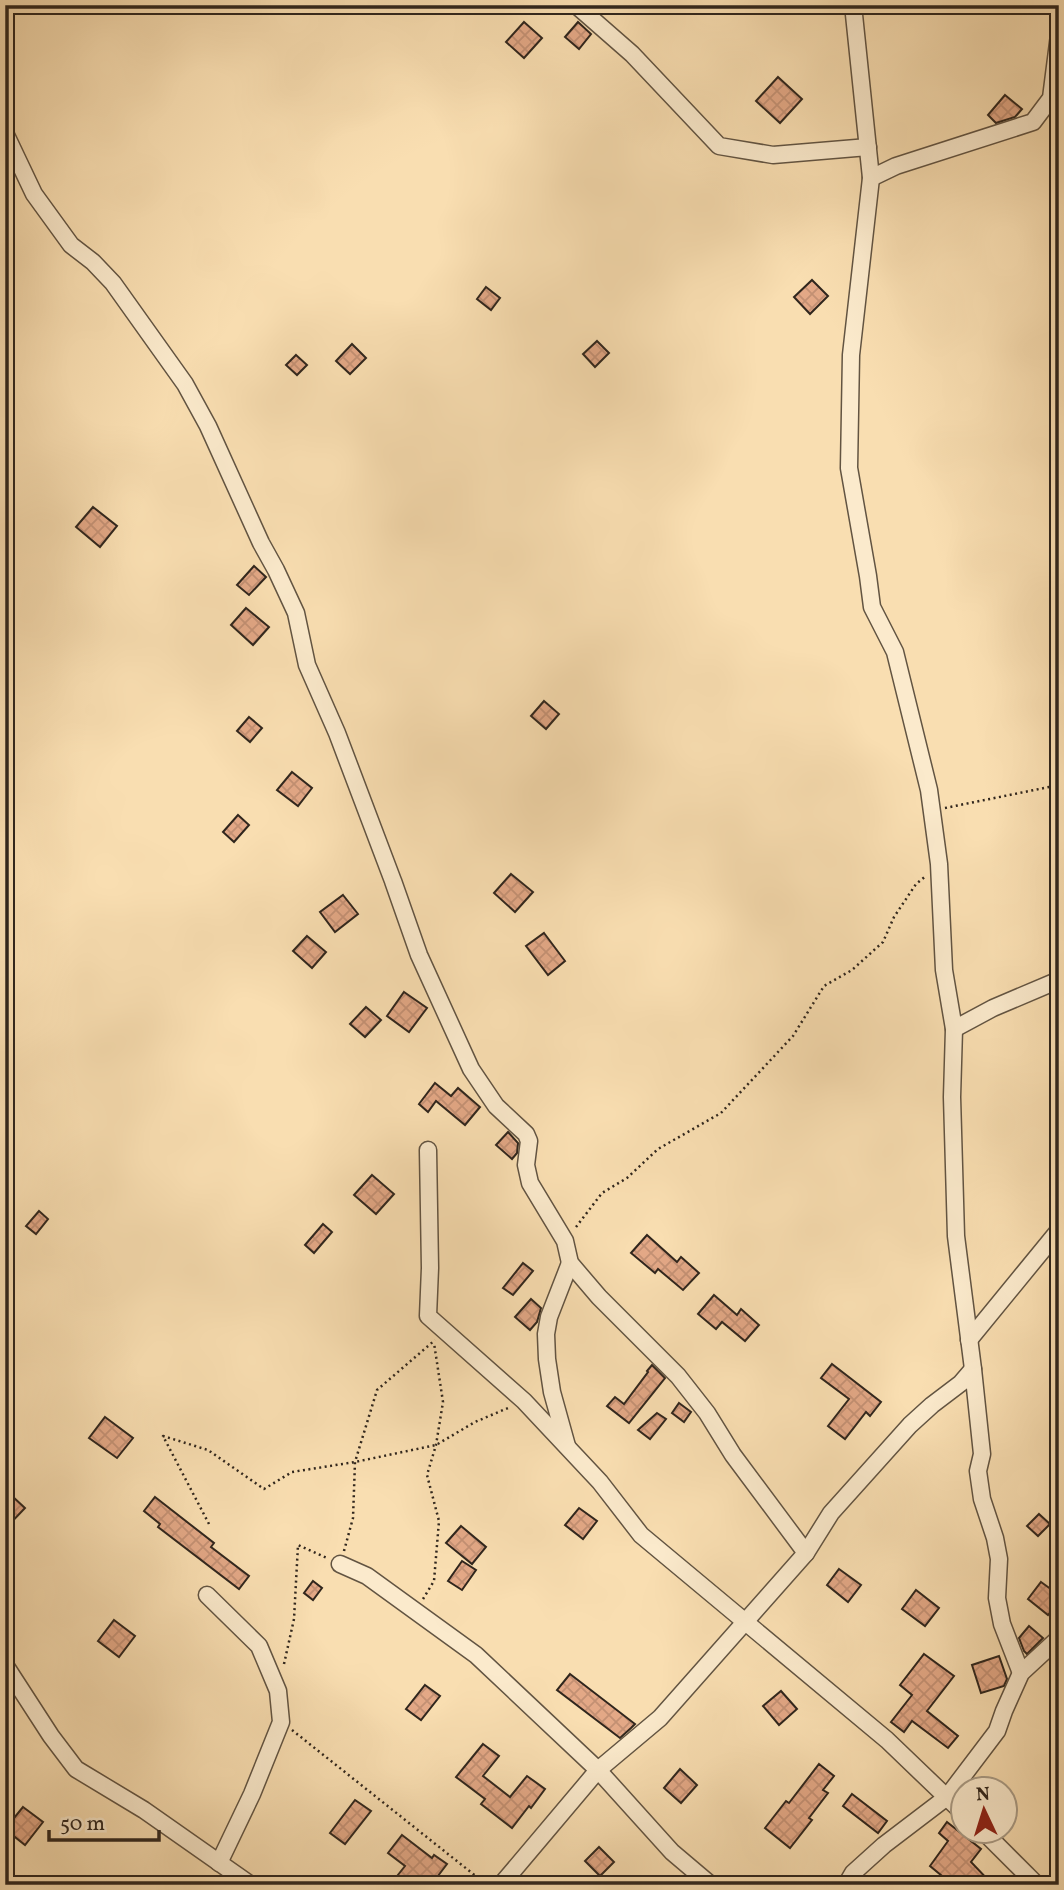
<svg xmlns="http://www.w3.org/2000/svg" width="1064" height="1890" font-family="Vollkorn,serif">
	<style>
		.building { fill: url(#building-cross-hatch); stroke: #30261d; stroke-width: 2 }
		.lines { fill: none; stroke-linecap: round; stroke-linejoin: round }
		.street-casing { stroke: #625442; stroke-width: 19 }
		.path { stroke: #30261d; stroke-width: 2.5; stroke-dasharray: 2 3.5; stroke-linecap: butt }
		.street { stroke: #fbeacc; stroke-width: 16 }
	</style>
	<defs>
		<pattern id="building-cross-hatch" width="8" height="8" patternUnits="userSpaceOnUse" patternTransform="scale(1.75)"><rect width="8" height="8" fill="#e3a886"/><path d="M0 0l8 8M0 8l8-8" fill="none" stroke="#c39073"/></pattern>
	</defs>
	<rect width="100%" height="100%" fill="#f9deb1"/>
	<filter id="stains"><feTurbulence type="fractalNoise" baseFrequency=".00286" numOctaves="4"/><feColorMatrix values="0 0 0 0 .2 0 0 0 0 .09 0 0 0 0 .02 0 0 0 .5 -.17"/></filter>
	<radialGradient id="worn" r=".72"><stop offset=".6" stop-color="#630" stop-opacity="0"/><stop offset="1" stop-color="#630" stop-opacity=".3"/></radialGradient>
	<g class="building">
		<polygon points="524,22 542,38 524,58 506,42"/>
		<polygon points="578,22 591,34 579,49 565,37"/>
		<polygon points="778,77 802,99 780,123 756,101"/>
		<polygon points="1005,95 1022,109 1015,117 996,123 988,115"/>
		<polygon points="812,280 828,296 810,314 794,297"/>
		<polygon points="486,287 500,298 491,310 477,299"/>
		<polygon points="597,341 609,353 595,367 583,354"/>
		<polygon points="352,344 366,358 350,374 336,361"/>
		<polygon points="296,355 307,365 297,375 286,365"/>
		<polygon points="93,507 117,526 100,547 76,527"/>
		<polygon points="254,566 266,577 249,595 237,585"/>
		<polygon points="246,608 269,627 253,645 231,625"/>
		<polygon points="544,701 559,714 546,729 531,716"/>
		<polygon points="249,717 262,728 250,742 237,731"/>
		<polygon points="292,772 312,788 298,806 277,790"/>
		<polygon points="238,815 249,825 234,842 223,832"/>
		<polygon points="511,874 533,892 515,912 494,893"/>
		<polygon points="343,895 358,914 335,932 320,912"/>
		<polygon points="544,933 565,961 548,975 526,946"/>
		<polygon points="307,936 326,952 312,968 293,951"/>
		<polygon points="404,992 427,1008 409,1032 387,1016"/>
		<polygon points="366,1007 381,1020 365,1037 350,1024"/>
		<polygon points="435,1083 451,1096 458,1088 480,1107 465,1125 436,1101 428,1112 419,1104"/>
		<polygon points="508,1132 518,1143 517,1153 512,1159 496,1145"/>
		<polygon points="372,1175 394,1194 376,1214 354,1195"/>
		<polygon points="39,1211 48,1219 36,1234 26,1226"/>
		<polygon points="323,1224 332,1232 314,1253 305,1245"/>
		<polygon points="647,1235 677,1262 681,1257 699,1273 683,1290 658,1269 655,1273 631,1253"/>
		<polygon points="523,1263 533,1271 513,1295 503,1288"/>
		<polygon points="714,1295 737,1315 741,1309 759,1325 745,1341 722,1322 716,1329 698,1314"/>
		<polygon points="531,1299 541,1308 537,1322 530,1330 515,1317"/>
		<polygon points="832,1364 881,1402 870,1416 866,1412 845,1439 828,1426 849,1399 821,1378"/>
		<polygon points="652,1365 665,1378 629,1423 607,1406 615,1397 624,1404 648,1372 647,1371"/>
		<polygon points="679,1403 691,1412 684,1422 672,1413"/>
		<polygon points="657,1413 666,1419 650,1439 638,1430"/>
		<polygon points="105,1417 133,1438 117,1458 89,1438"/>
		<polygon points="11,1495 25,1508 5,1529 5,1502"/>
		<polygon points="155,1497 214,1543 211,1547 249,1576 239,1589 158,1527 160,1524 144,1511"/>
		<polygon points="579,1508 597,1521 583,1539 565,1525"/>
		<polygon points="1039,1514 1050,1524 1038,1536 1027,1526"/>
		<polygon points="461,1526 486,1547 472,1564 446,1543"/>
		<polygon points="462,1561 476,1570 462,1590 448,1581"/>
		<polygon points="839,1569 861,1585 848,1602 827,1585"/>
		<polygon points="313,1581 322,1588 313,1600 304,1593"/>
		<polygon points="1041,1582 1059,1595 1059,1601 1048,1615 1028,1599"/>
		<polygon points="916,1590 939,1608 925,1626 902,1609"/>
		<polygon points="114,1620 135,1636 119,1657 98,1641"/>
		<polygon points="1029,1626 1043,1638 1027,1654 1024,1651 1019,1638"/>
		<polygon points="924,1654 954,1676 927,1711 958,1736 948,1748 912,1721 904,1732 891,1722 912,1695 900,1685"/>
		<polygon points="999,1656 1007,1679 1004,1686 981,1693 972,1665"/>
		<polygon points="570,1674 635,1724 631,1728 620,1738 557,1690"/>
		<polygon points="425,1685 440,1696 421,1720 406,1709"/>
		<polygon points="781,1691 797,1709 779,1725 763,1706"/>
		<polygon points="483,1744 499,1756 483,1776 510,1797 527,1776 545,1789 531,1808 529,1806 512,1828 481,1804 485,1799 456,1777"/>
		<polygon points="819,1764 834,1776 823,1790 828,1793 809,1818 812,1820 790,1848 765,1828 786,1801 789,1803"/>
		<polygon points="680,1769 697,1785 681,1803 664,1788"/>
		<polygon points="852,1794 887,1821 878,1833 843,1806"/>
		<polygon points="355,1800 371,1811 345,1844 330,1833"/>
		<polygon points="23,1807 43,1822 25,1845 5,1829"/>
		<polygon points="947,1822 981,1849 971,1862 993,1885 953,1885 930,1866 948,1841 939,1833"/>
		<polygon points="402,1835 432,1858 434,1855 447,1864 431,1885 390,1885 405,1866 388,1853"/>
		<polygon points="599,1847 614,1862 600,1876 585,1861"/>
	</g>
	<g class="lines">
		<defs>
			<g id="street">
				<polyline points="576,5 632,54 719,146 773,155 868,147"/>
				<polyline points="853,5 871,178 851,355 849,468 868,576 872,607 895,652 929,790 939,864 944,970 954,1029 952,1097 956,1236 973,1369 982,1454 978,1471 982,1499 995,1538 999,1559 997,1598 1002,1624 1021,1673"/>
				<polyline points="5,133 34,194 71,245 93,262 113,283 185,384 208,426 261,543 276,570 296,613 307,665 337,733 393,881 419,955 471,1069 496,1106 526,1134 529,1141 526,1165 530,1183 565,1241 570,1263 599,1297 678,1376 707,1413 733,1455 806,1553 831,1513 910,1425 932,1405 961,1383 973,1369"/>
				<polyline points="871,178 896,166 1033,122 1051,98 1059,35"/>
				<polyline points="954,1029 993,1008 1059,980"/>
				<polyline points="428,1150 430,1268 428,1316 524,1401 600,1482 641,1535 887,1740 962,1812"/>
				<polyline points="969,1340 1059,1230"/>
				<polyline points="567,1446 552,1392 547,1359 546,1334 549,1317 570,1263"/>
				<polyline points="340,1564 367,1576 476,1655 598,1770 672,1852 711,1885"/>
				<polyline points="207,1595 259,1646 278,1691 281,1722 252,1794 219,1863"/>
				<polyline points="5,1665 51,1736 76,1769 144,1810 251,1885"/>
				<polyline points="982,1830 1037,1885"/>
				<polyline points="501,1885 598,1770 660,1718 806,1553"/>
				<polyline points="846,1885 853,1873 884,1845 947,1797 997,1731 1004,1711 1021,1673 1059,1638"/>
			</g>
		</defs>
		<use href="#street" class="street-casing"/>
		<g class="path">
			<polyline points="945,808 1059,785"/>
			<polyline points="576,1227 602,1193 627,1178 658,1149 721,1113 793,1036 824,986 852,970 883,942 894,917 916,884 926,876"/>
			<polyline points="209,1524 163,1436 208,1450 264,1489 292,1472 355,1462 436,1445 475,1422 508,1408"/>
			<polyline points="344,1551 353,1518 355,1462 377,1390 435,1340"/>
			<polyline points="423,1599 434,1581 439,1521 427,1475 436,1445 443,1402 434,1343"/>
			<polyline points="284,1664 294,1619 298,1545 327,1558"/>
			<polyline points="292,1730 487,1885"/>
			<polyline points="5,1871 13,1885"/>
		</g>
		<use href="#street" class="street"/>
	</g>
	<rect width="1064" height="1890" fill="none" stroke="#f9deb1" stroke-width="28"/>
	<rect x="7" y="7" width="1050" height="1876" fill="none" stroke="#30261d" stroke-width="3.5"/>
	<rect x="14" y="14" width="1036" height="1862" fill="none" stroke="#30261d" stroke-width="2"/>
	<g transform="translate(984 1810) rotate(356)"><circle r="33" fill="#fbeacc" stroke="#aa9c86" stroke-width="2"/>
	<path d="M0-5L12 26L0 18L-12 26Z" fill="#8f2418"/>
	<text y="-10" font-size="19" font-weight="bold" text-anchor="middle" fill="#30261d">N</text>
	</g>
	<path d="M49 1830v10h110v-10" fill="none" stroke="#30261d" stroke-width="3.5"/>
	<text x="60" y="1830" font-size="21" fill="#30261d" stroke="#fbeacc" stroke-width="5" paint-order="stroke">50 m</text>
	<rect width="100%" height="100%" filter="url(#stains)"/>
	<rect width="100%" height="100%" fill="url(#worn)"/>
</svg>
